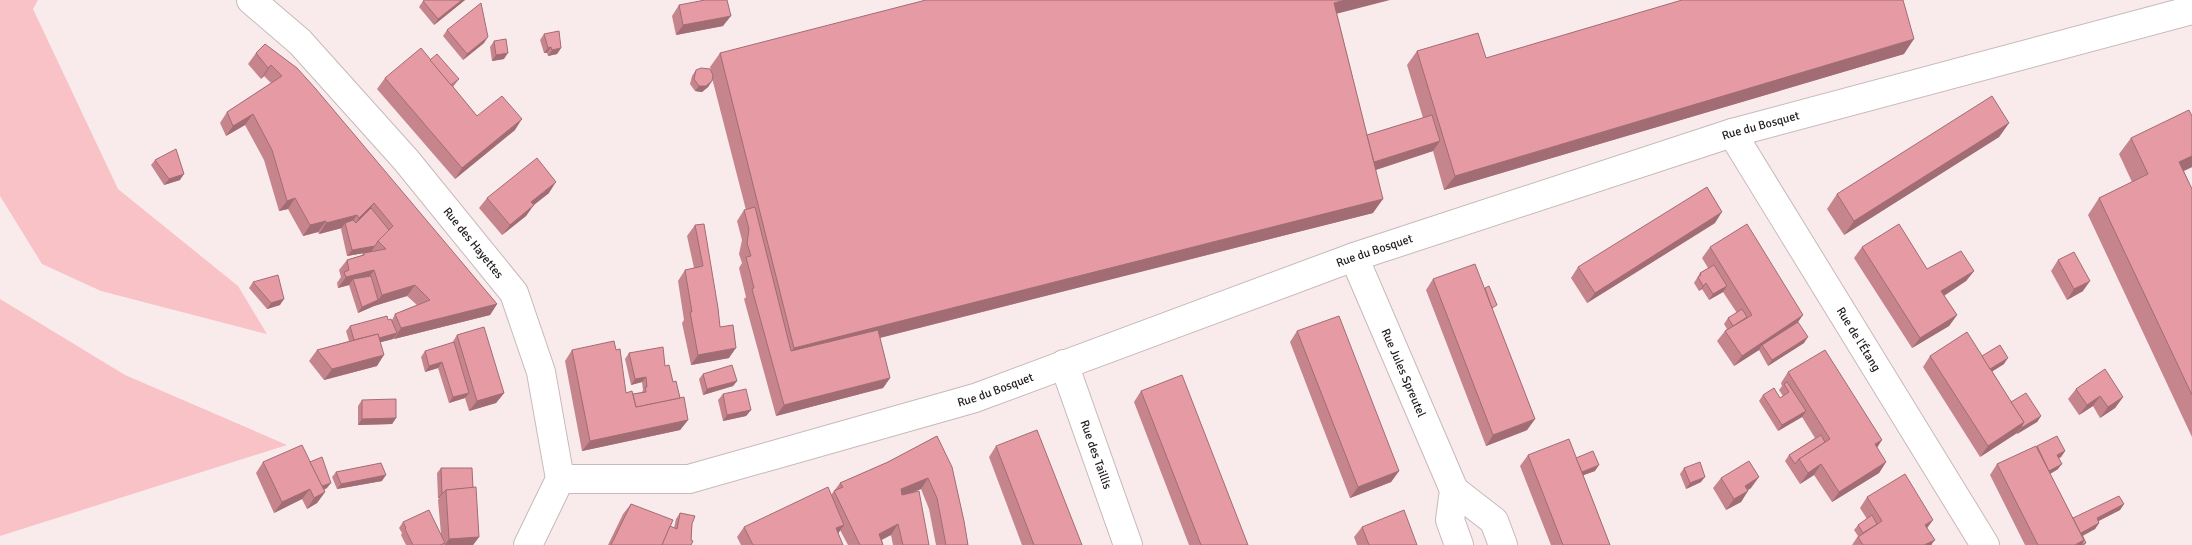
<svg xmlns="http://www.w3.org/2000/svg" width="2192" height="545" font-family="Signika,sans-serif">
	<style>
		.green { fill: #f8c2c7 }
		.lines { fill: none; stroke-linecap: round; stroke-linejoin: round }
		.minor-casing { stroke: #c7b9ba; stroke-width: 30 }
		.minor { stroke: #fff; stroke-width: 28 }
		.wall { fill: #c6858d }
		.shaded-wall { fill: #a16c73 }
		.building { fill: #e69ba4; stroke: #a16c73 }
		.labels { text-anchor: middle; stroke-width: 4.5; stroke-linejoin: round; paint-order: stroke }
		.street-label { font-size: 12px; fill: #231e1e; stroke: #fefbfc }
	</style>
	<rect width="100%" height="100%" fill="#f9ebec"/>
	<g class="green">
		<polygon points="0,0 38,0 33,9 118,189 238,286 267,334 101,291 42,264 0,196"/>
		<polygon points="0,299 125,375 287,445 0,536"/>
	</g>
	<g class="lines">
		<defs>
			<g id="minor">
				<path id="s1" d="M251,0L300,42L406,160L514,293L541,372L560,479L528,545"/>
				<path id="s2" d="M1732,133L1985,545"/>
				<path id="s3" d="M1354,257L1454,490L1494,521L1503,545"/>
				<path id="s4" d="M1064,364L1128,545"/>
				<path id="s5" d="M560,479H689L975,398L1354,257L1732,133L2192,10"/>
				<polyline points="1454,490 1450,520 1459,545"/>
			</g>
		</defs>
		<use href="#minor" class="minor-casing"/>
		<use href="#minor" class="minor"/>
	</g>
	<g class="wall">
		<polygon points="465,0 434,25 419,7 423,1"/>
		<polygon points="679,5 723,26 676,35 672,16"/>
		<polygon points="1337,14 1367,135 1423,118 1407,65 1417,51 1486,58 1904,54 1444,190 1433,151 1376,170 1373,213 880,338 890,378 883,388 776,416 744,299 746,297 739,268 742,263 739,254 742,240 737,221 744,210 746,210 712,78 712,81 708,87 702,92 695,91 690,84 692,76 696,70 711,72 710,67 720,53"/>
		<polygon points="447,30 484,43 463,60 443,36"/>
		<polygon points="544,34 561,48 557,54 548,56 547,53 544,53 540,40"/>
		<polygon points="494,41 504,59 492,61 490,47"/>
		<polygon points="265,44 497,304 490,315 394,339 394,338 393,339 381,342 377,366 324,380 309,361 317,350 349,341 346,331 350,326 388,320 392,320 395,314 417,305 407,296 374,306 358,313 349,285 338,288 337,283 341,277 339,270 347,260 362,255 363,253 347,256 341,229 342,228 319,234 318,232 303,236 288,209 279,211 264,160 245,125 226,136 220,123 227,112 271,83 264,76 261,79 248,64 256,53"/>
		<polygon points="430,60 459,79 453,87 477,116 515,130 455,179 377,89 385,78"/>
		<polygon points="2192,116 2192,167 2184,171 2192,189 2192,437 2088,215 2099,198 2132,182 2119,154 2131,138"/>
		<polygon points="2009,123 1999,137 1844,235 1827,209 1837,194"/>
		<polygon points="155,160 180,180 164,185 151,165"/>
		<polygon points="549,193 533,205 526,216 502,235 479,208 487,198"/>
		<polygon points="1715,223 1587,303 1571,278 1578,267"/>
		<polygon points="695,225 720,327 729,358 691,365 682,323 684,320 678,281 685,270 694,268 687,236"/>
		<polygon points="1710,247 1798,322 1804,343 1768,366 1759,350 1734,366 1717,341 1725,331 1727,329 1724,324 1728,318 1737,313 1723,292 1709,300 1702,289 1699,291 1694,283 1700,273 1708,268 1702,258"/>
		<polygon points="1862,247 1927,269 1974,271 1966,281 1944,296 1957,315 1949,326 1912,348 1854,258"/>
		<polygon points="2058,260 2083,291 2067,300 2051,271"/>
		<polygon points="1433,279 1493,311 1535,419 1527,430 1486,446 1426,290"/>
		<polygon points="253,282 280,305 267,309 249,288"/>
		<polygon points="1297,331 1399,471 1391,482 1350,498 1290,342"/>
		<polygon points="457,335 504,393 496,403 469,411 465,398 449,403 438,368 425,372 421,357 425,351 452,343"/>
		<polygon points="572,350 626,393 633,394 642,392 643,390 642,382 631,385 625,359 629,353 665,366 673,382 688,420 680,430 582,451 565,361"/>
		<polygon points="1930,356 1982,356 2004,364 1992,371 2011,402 2041,416 2037,422 2017,434 2017,433 1980,457 1923,367"/>
		<polygon points="1788,372 1877,448 1886,462 1879,473 1832,502 1814,475 1800,484 1785,461 1789,455 1815,438 1802,417 1778,431 1759,401 1763,395 1780,398 1783,396 1779,390 1782,386 1781,383"/>
		<polygon points="703,374 737,381 733,386 703,395 699,379"/>
		<polygon points="2076,389 2123,397 2115,408 2100,418 2093,406 2079,415 2068,399"/>
		<polygon points="1141,391 1248,545 1189,545 1134,402"/>
		<polygon points="723,394 751,410 746,416 723,421 718,400"/>
		<polygon points="362,400 396,418 392,424 358,425 358,406"/>
		<polygon points="937,436 968,545 936,545 929,509 921,489 914,492 929,545 893,545 891,535 882,540 883,545 848,545 840,530 838,534 843,545 741,545 737,537 744,527 831,495 840,483 888,462"/>
		<polygon points="996,446 1082,545 1022,545 989,457"/>
		<polygon points="2037,446 2065,451 2061,457 2059,458 2058,469 2050,474 2073,518 2124,504 2120,510 2098,521 2099,523 2095,529 2083,536 2085,545 2025,545 1990,475 1997,464"/>
		<polygon points="1528,455 1576,458 1595,471 1583,475 1610,545 1551,545 1520,466"/>
		<polygon points="263,462 327,488 324,490 325,492 317,503 307,509 302,499 274,513 256,473"/>
		<polygon points="441,468 479,537 473,545 406,545 401,535 402,533 399,528 403,522 441,534 438,500 439,498 438,498 437,473"/>
		<polygon points="1684,468 1701,482 1686,489 1680,474"/>
		<polygon points="336,472 382,481 337,489 332,477"/>
		<polygon points="1721,478 1751,488 1748,490 1741,502 1726,510 1713,488"/>
		<polygon points="1867,497 1927,528 1932,545 1852,545 1858,536 1854,530 1858,525 1867,519 1860,508"/>
		<polygon points="631,504 674,528 676,519 680,513 692,524 691,545 608,545 623,514"/>
		<polygon points="1362,527 1417,545 1357,545 1354,537"/>
	</g>
	<g class="shaded-wall">
		<polygon points="462,0 465,0 434,25 438,19"/>
		<polygon points="1345,0 1390,0 1324,17 1334,3"/>
		<polygon points="731,16 723,26 676,35 683,25"/>
		<polygon points="488,37 484,43 463,60 467,54"/>
		<polygon points="1914,39 1904,54 1444,190 1455,176"/>
		<polygon points="551,47 547,53 544,53 548,48"/>
		<polygon points="561,48 557,54 548,56 552,50"/>
		<polygon points="508,53 504,59 492,61 496,55"/>
		<polygon points="271,65 264,76 261,79 268,68"/>
		<polygon points="712,81 708,87 702,92 695,91 699,86"/>
		<polygon points="253,114 245,125 226,136 233,126"/>
		<polygon points="522,119 515,130 455,179 462,168"/>
		<polygon points="2009,123 1999,137 1844,235 1854,221"/>
		<polygon points="1440,141 1433,151 1363,174 1371,163"/>
		<polygon points="2192,156 2192,167 2168,178 2179,162"/>
		<polygon points="184,174 180,180 164,185 169,179"/>
		<polygon points="556,182 549,193 524,213 531,202"/>
		<polygon points="295,198 288,209 279,211 287,201"/>
		<polygon points="1383,199 1373,213 784,362 794,348"/>
		<polygon points="374,203 367,214 352,229 359,218"/>
		<polygon points="534,205 526,216 502,235 510,225"/>
		<polygon points="1722,212 1715,223 1587,303 1595,293"/>
		<polygon points="357,215 349,226 345,223 342,228 319,234 326,223"/>
		<polygon points="326,221 318,232 303,236 310,225"/>
		<polygon points="375,246 371,252 347,256 352,250"/>
		<polygon points="374,270 367,281 353,279 349,285 338,288 346,277"/>
		<polygon points="1974,271 1966,281 1934,302 1941,291"/>
		<polygon points="2090,281 2083,291 2067,300 2074,289"/>
		<polygon points="1706,283 1702,289 1699,291 1703,286"/>
		<polygon points="415,285 407,296 374,306 358,313 362,307 378,300 382,295"/>
		<polygon points="1727,286 1723,292 1709,300 1713,294"/>
		<polygon points="284,299 280,305 267,309 271,303"/>
		<polygon points="497,304 490,315 394,339 401,328"/>
		<polygon points="1803,315 1796,325 1762,345 1759,350 1734,366 1742,356"/>
		<polygon points="1957,315 1949,326 1912,348 1920,338"/>
		<polygon points="397,333 393,339 351,350 355,344"/>
		<polygon points="1808,337 1804,343 1768,366 1772,360"/>
		<polygon points="736,348 729,358 691,365 698,355"/>
		<polygon points="384,355 377,366 324,380 332,369"/>
		<polygon points="2008,358 2004,364 1982,378 1986,372"/>
		<polygon points="442,362 438,368 425,372 429,366"/>
		<polygon points="646,377 642,382 631,385 635,379"/>
		<polygon points="890,378 883,388 776,416 784,405"/>
		<polygon points="737,381 733,386 703,395 707,389"/>
		<polygon points="469,393 465,398 449,403 453,397"/>
		<polygon points="504,393 496,403 469,411 477,401"/>
		<polygon points="2100,396 2093,406 2079,415 2087,405"/>
		<polygon points="2123,397 2115,408 2100,418 2108,407"/>
		<polygon points="751,410 746,416 723,421 727,415"/>
		<polygon points="1806,411 1802,417 1778,431 1782,425"/>
		<polygon points="2041,416 2037,422 2017,434 2021,428"/>
		<polygon points="396,418 392,424 358,425 362,419"/>
		<polygon points="1535,419 1527,430 1486,446 1493,435"/>
		<polygon points="688,420 680,430 582,451 590,441"/>
		<polygon points="2024,422 2017,433 1980,457 1988,446"/>
		<polygon points="1882,440 1875,451 1875,444"/>
		<polygon points="2065,451 2061,457 2053,461 2057,455"/>
		<polygon points="1886,462 1879,473 1832,502 1839,492"/>
		<polygon points="1821,464 1814,475 1800,484 1808,473"/>
		<polygon points="2062,464 2058,469 2040,480 2044,474"/>
		<polygon points="1599,465 1595,471 1573,479 1577,474"/>
		<polygon points="1399,471 1391,482 1350,498 1358,487"/>
		<polygon points="386,475 382,481 337,489 341,484"/>
		<polygon points="1705,477 1701,482 1686,489 1690,483"/>
		<polygon points="1759,477 1751,488 1738,496 1745,486"/>
		<polygon points="928,478 921,489 894,499 901,489"/>
		<polygon points="331,483 327,488 313,494 317,488"/>
		<polygon points="310,489 302,499 274,513 282,502"/>
		<polygon points="1748,491 1741,502 1726,510 1734,499"/>
		<polygon points="325,492 317,503 307,509 314,498"/>
		<polygon points="442,493 443,493 439,498 438,498"/>
		<polygon points="2124,504 2120,510 2093,524 2097,518"/>
		<polygon points="1933,520 1925,531 1925,525"/>
		<polygon points="2099,523 2095,529 2077,538 2081,533"/>
		<polygon points="898,524 891,535 872,544 879,534"/>
		<polygon points="844,525 837,535 836,528"/>
		<polygon points="479,537 473,545 445,545 449,539"/>
		<polygon points="1935,540 1931,545 1924,545"/>
		<polygon points="2084,540 2081,545 2075,545"/>
	</g>
	<g class="building">
		<polygon points="425,0 462,0 438,19 423,1"/>
		<polygon points="705,0 727,0 731,16 683,25 679,5"/>
		<polygon points="926,0 1345,0 1334,3 1383,199 794,348 720,53"/>
		<polygon points="1682,0 1903,0 1914,39 1455,176 1417,51 1478,33 1486,58"/>
		<polygon points="481,3 488,37 467,54 447,30"/>
		<polygon points="559,31 561,48 552,50 551,47 548,48 544,34"/>
		<polygon points="506,39 508,53 496,55 494,41"/>
		<polygon points="265,44 297,68 315,88 497,304 401,328 395,314 430,300 415,285 382,295 374,270 346,277 344,272 349,270 347,260 364,255 364,253 386,249 378,241 393,226 374,203 359,218 357,215 326,223 326,221 310,225 295,198 287,201 272,150 253,114 233,126 227,112 282,76 271,65 268,68 256,53"/>
		<polygon points="421,48 477,116 502,96 522,119 462,168 385,78"/>
		<polygon points="437,54 459,79 451,85 430,60"/>
		<polygon points="701,68 710,69 713,75 712,81 706,86 699,86 694,79 696,70"/>
		<polygon points="1992,96 2009,123 1854,221 1837,194"/>
		<polygon points="2189,110 2192,116 2192,156 2179,162 2192,189 2192,395 2099,198 2148,174 2131,138"/>
		<polygon points="1432,115 1440,141 1374,162 1367,135"/>
		<polygon points="176,149 184,174 169,179 155,160"/>
		<polygon points="537,158 556,182 531,202 534,205 510,225 487,198"/>
		<polygon points="1707,187 1722,212 1595,293 1578,267"/>
		<polygon points="755,207 791,351 878,330 890,378 784,405 752,289 754,288 746,257 751,256 747,243 749,229 744,210"/>
		<polygon points="371,208 389,230 378,241 375,246 352,250 345,223 353,220 356,223"/>
		<polygon points="704,224 718,308 720,327 733,325 736,348 698,355 690,312 692,312 685,270 703,266 695,225"/>
		<polygon points="1747,224 1803,315 1742,356 1725,331 1752,315 1710,247"/>
		<polygon points="1899,224 1927,269 1961,251 1974,271 1941,291 1957,315 1920,338 1862,247"/>
		<polygon points="2074,252 2090,281 2074,289 2058,260"/>
		<polygon points="1475,264 1535,419 1493,435 1433,279"/>
		<polygon points="1714,265 1727,286 1713,294 1706,283 1703,286 1698,277 1701,275 1700,273"/>
		<polygon points="278,275 284,299 271,303 253,282"/>
		<polygon points="371,276 378,300 362,307 353,279"/>
		<polygon points="1489,286 1497,305 1492,308 1485,288"/>
		<polygon points="1742,309 1747,317 1733,326 1728,318"/>
		<polygon points="387,316 388,320 391,319 397,333 379,338 378,334 354,340 350,326"/>
		<polygon points="1339,316 1399,471 1358,487 1297,331"/>
		<polygon points="1798,322 1808,337 1772,360 1762,345"/>
		<polygon points="484,327 504,393 477,401 457,335"/>
		<polygon points="1967,332 2024,422 1988,446 1930,356"/>
		<polygon points="378,334 384,355 332,369 317,350"/>
		<polygon points="614,341 616,350 620,349 626,393 632,391 636,407 684,397 688,420 590,441 572,350"/>
		<polygon points="454,342 469,393 453,397 442,362 429,366 425,351"/>
		<polygon points="2000,345 2008,358 1990,369 1982,356"/>
		<polygon points="663,347 665,366 669,365 673,382 676,381 680,398 636,407 633,394 646,392 645,387 647,387 646,377 635,379 629,353"/>
		<polygon points="1825,350 1882,440 1875,444 1886,462 1839,492 1821,464 1808,473 1799,459 1830,439 1788,372"/>
		<polygon points="732,365 737,381 707,389 703,374"/>
		<polygon points="2105,369 2123,397 2108,407 2100,396 2087,405 2076,389"/>
		<polygon points="1182,375 1248,545 1201,545 1141,391"/>
		<polygon points="1787,382 1806,411 1782,425 1763,395 1774,388 1780,398 1789,392 1784,384"/>
		<polygon points="746,389 751,410 727,415 723,394"/>
		<polygon points="2026,393 2041,416 2021,428 2021,427 2024,422 2011,402"/>
		<polygon points="396,399 396,418 362,419 362,400"/>
		<polygon points="1037,430 1082,545 1034,545 996,446"/>
		<polygon points="1821,435 1825,442 1799,459 1795,464 1789,455"/>
		<polygon points="937,436 952,467 964,521 968,545 946,545 937,498 928,478 901,489 902,495 919,491 929,545 903,545 898,524 879,534 883,545 860,545 834,491 843,487 840,483 888,462"/>
		<polygon points="2057,436 2065,451 2057,455 2062,464 2049,471 2037,446"/>
		<polygon points="1569,439 1610,545 1563,545 1528,455"/>
		<polygon points="302,445 325,492 314,498 310,489 282,502 263,462"/>
		<polygon points="2036,446 2084,540 2075,545 2038,545 1997,464"/>
		<polygon points="1593,451 1599,465 1582,472 1576,458"/>
		<polygon points="322,457 331,483 322,486 310,462"/>
		<polygon points="1749,461 1759,477 1745,486 1748,491 1734,499 1721,478"/>
		<polygon points="1700,462 1705,477 1690,483 1684,468"/>
		<polygon points="381,463 386,475 341,484 336,472"/>
		<polygon points="441,468 472,468 473,488 446,490 443,493 442,493"/>
		<polygon points="1905,474 1933,520 1925,525 1935,540 1924,545 1863,545 1858,537 1882,521 1867,497"/>
		<polygon points="476,487 479,537 449,539 446,490"/>
		<polygon points="828,487 844,525 836,528 843,545 753,545 744,527"/>
		<polygon points="2119,496 2124,504 2097,518 2099,523 2081,533 2086,543 2081,545 2084,540 2073,518"/>
		<polygon points="631,504 673,520 662,545 611,545"/>
		<polygon points="429,510 445,543 440,545 413,545 405,529 406,528 403,522"/>
		<polygon points="1404,510 1417,545 1369,545 1362,527"/>
		<polygon points="680,513 695,516 692,524 691,540 693,541 691,545 662,545 670,526 677,529"/>
		<polygon points="1872,515 1877,524 1863,533 1858,525"/>
	</g>
	<g class="labels">
		<g class="street-label">
			<text dy="4" stroke="none"><textPath href="#s5" startOffset="1258">Rue du Bosquet</textPath></text>
			<text dy="4" stroke="none"><textPath href="#s1" startOffset="330">Rue des Hayettes</textPath></text>
			<text dy="4" stroke="none"><textPath href="#s5" startOffset="852">Rue du Bosquet</textPath></text>
			<text dy="4" stroke="none"><textPath href="#s2" startOffset="242">Rue de l'Étang</textPath></text>
			<text dy="4" stroke="none"><textPath href="#s3" startOffset="126">Rue Jules Spreutel</textPath></text>
			<text dy="4" stroke="none"><textPath href="#s5" startOffset="448">Rue du Bosquet</textPath></text>
			<text dy="4" stroke="none"><textPath href="#s4" startOffset="96">Rue des Taillis</textPath></text>
		</g>
	</g>
</svg>
